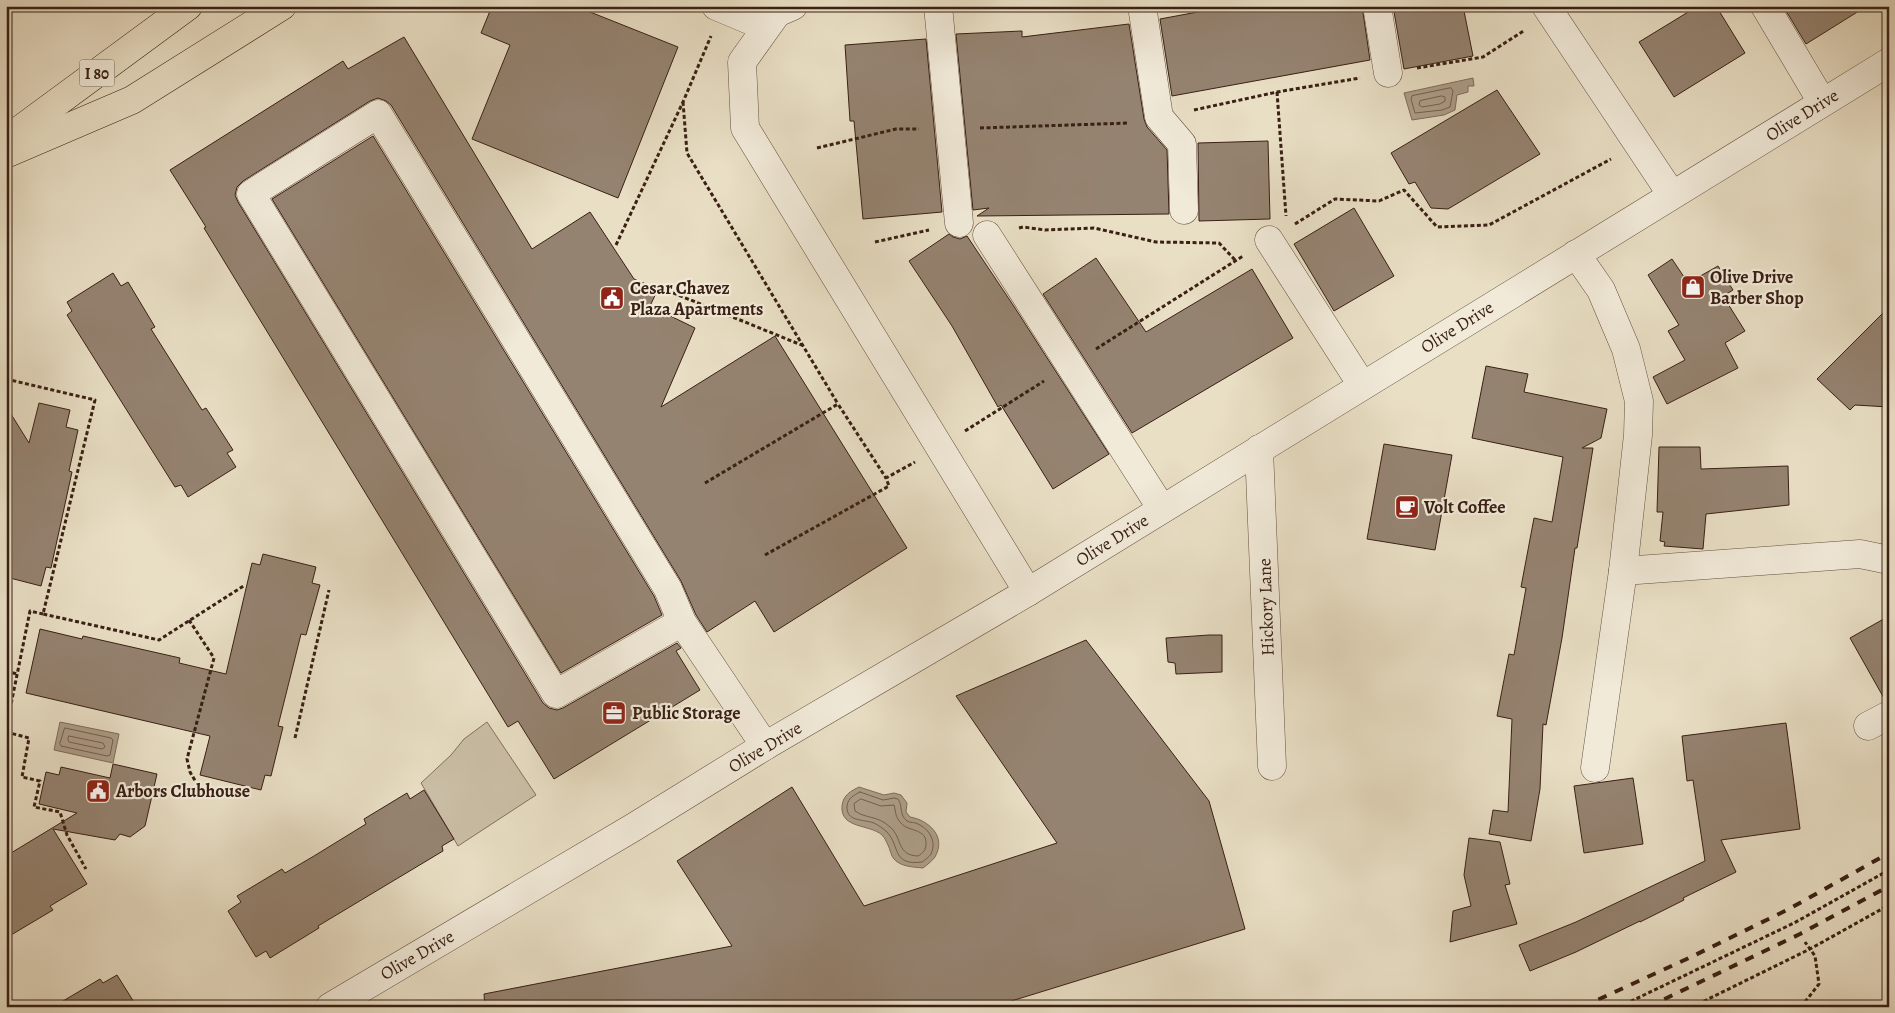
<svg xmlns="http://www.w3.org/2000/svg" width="1895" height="1013" font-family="Alegreya,serif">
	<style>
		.green { fill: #cbbfa7; stroke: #82705e }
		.water { fill: #ad9e89; stroke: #7f6c5b }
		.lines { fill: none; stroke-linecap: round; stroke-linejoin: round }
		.shore { stroke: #735f4f; stroke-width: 1 }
		.building { fill: #958371; stroke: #392015 }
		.minor-casing { stroke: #655041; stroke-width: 29 }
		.highway-casing { stroke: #392015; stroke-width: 29 }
		.path { stroke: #392015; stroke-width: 3; stroke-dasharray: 4 2.5; stroke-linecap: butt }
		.minor { stroke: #f1ead9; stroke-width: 28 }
		.highway { stroke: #e9dfc5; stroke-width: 28 }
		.rail { stroke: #392015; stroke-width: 4; stroke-dasharray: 9 9; stroke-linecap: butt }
		.labels { text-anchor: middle; stroke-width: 4.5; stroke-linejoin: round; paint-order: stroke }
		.shield { fill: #f1ead9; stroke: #705d50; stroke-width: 1 }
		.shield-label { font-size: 16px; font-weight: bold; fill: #392015 }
		.street-label { font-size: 18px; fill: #392015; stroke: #f1ead9 }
		.poi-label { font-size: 18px; font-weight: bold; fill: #392015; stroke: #f1ead9; text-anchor: start }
	</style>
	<rect width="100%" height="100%" fill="#e9dfc5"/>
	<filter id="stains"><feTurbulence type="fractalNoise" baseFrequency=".004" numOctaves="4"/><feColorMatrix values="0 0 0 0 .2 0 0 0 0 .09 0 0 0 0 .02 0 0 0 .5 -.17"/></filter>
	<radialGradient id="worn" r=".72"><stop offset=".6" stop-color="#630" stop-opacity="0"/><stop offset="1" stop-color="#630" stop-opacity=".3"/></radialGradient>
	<polygon class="green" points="487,722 536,795 458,846 421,783 451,755 464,739"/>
	<g class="water">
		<polygon points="1473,78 1474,86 1468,86 1468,92 1457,95 1455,110 1444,115 1412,120 1404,93"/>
		<polygon points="60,722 119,734 113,763 54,750"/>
		<path d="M859,787L884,795L894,793L901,795L907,803L906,812L910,817C928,820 947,836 935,857C932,861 927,865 923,868C914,867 901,867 894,859C891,856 890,849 888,845C886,841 885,838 882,835C870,824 840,829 842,806C843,795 851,791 859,787Z"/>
	</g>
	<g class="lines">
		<g class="shore">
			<polygon points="1451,88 1453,91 1450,107 1442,110 1415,113 1411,99 1412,96"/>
			<polygon points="1442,96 1445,97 1445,101 1440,104 1422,107 1419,105 1420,101"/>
			<polygon points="65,728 111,738 113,740 110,755 107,756 61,746 60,744"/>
			<polygon points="69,736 103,743 105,747 102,749 69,742 68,740"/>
			<path d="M860,792L883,800L894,798L898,799C903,806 899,815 907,821C910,823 915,822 918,824C929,829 937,841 931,854C929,857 925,860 922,862C892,866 900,846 887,832C884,829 878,825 874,823C863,819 846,822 847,806C848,798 854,795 860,792Z"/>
			<path d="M861,799L881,806L894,805C896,812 895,817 901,823C908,832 927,828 926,844C926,850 923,853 918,856C896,855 903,838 890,827C877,815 866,819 855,811L854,804Z"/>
		</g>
	</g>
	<g class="building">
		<polygon points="492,6 575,6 678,47 618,198 472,139 510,45 481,33"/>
		<polygon points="1230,6 1362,6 1370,60 1172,96 1160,19"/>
		<polygon points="1393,6 1463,6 1473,56 1404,69"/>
		<polygon points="1698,6 1716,6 1745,53 1674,97 1639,42"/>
		<polygon points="1783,6 1867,6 1806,44"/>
		<polygon points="1129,24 1144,119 1147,127 1167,150 1169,214 977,216 989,208 973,210 956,34 1022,31 1022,37"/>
		<polygon points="404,37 532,249 590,212 634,279 658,289 650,306 695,328 661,407 775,336 907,548 774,632 755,601 707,632 696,615 681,581 391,105 386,101 378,98 370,101 243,181 237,187 235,195 238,202 543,703 549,708 557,710 563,708 677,643 681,648 676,651 700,690 554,779 518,721 508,727 204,228 206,227 170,170 343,61 348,69"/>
		<polygon points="926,39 942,212 863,219 854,121 850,121 845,45"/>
		<polygon points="1497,90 1540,154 1448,209 1431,208 1415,182 1409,184 1391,153"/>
		<polygon points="373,136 654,596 662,615 561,673 272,199"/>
		<polygon points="1268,141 1270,219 1199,221 1198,143"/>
		<polygon points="1354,208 1394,276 1334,311 1294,244"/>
		<polygon points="949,234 953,237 960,239 967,236 1015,308 1109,454 1053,489 1001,405 998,407 952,326 909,261"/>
		<polygon points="1096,258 1146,332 1252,269 1293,338 1132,433 1043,294"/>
		<polygon points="1672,259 1688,283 1718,266 1733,290 1723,296 1745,331 1725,343 1738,368 1667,404 1653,377 1685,360 1668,331 1679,325 1648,275"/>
		<polygon points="113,273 121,286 128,282 155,327 151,329 202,410 206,408 233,450 227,453 236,467 188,497 181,485 175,487 67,315 72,311 67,302"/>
		<polygon points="1889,307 1889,407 1855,405 1850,410 1817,379"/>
		<polygon points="1486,366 1528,374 1524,392 1607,409 1601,438 1582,448 1593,448 1577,548 1575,548 1562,638 1546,725 1543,724 1540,789 1531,841 1489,834 1493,810 1508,812 1512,719 1497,716 1509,654 1514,655 1526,588 1521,587 1534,518 1552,522 1563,457 1472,438"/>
		<polygon points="39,403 70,410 66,427 78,430 69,471 72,472 51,568 46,567 41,586 10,578 11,576 6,575 6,406 29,443"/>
		<polygon points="1384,444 1452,455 1435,550 1367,539"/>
		<polygon points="1659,447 1700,447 1701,469 1788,466 1789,505 1706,514 1703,549 1664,546 1665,542 1660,541 1663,512 1657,512"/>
		<polygon points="263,554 316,567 312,583 320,585 306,635 301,634 278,726 283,727 271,776 265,775 261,790 200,775 210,736 26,693 40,629 82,639 83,636 180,658 179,663 226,674 252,563 260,565"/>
		<polygon points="1889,616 1889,700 1885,700 1850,638"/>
		<polygon points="1209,635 1222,635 1222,672 1176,674 1175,663 1168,662 1166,638"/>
		<polygon points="1086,640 1209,801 1245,929 992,1007 485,1007 484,994 732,946 677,861 792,787 864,906 1057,843 956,696"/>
		<polygon points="1786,723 1800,829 1721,840 1736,872 1683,898 1684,900 1640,922 1640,921 1576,952 1530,971 1519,945 1576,922 1705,861 1693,780 1687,781 1682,736"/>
		<polygon points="113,764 157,774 145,826 130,837 120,834 115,840 53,829 87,884 50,906 53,910 6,938 6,856 77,813 39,804 46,772 59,775 61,767 110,778"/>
		<polygon points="1633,778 1643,844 1584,853 1574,786"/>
		<polygon points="424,790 454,839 442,846 443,851 318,926 319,928 270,958 266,951 256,957 228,911 241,902 237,896 282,869 285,873 314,856 366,824 364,819 407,793 410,799"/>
		<polygon points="1469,838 1500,842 1510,884 1505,885 1517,924 1450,942 1453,911 1471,906 1464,875"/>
		<polygon points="117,975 137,1007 53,1007 100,979 103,983"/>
	</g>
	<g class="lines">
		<defs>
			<g id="minor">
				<polyline points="716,6 766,27"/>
				<polyline points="793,6 777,13 742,62 745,128 1028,592"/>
				<polyline points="938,6 959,223"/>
				<polyline points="1142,6 1159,117 1182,144 1184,210"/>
				<polyline points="1377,6 1388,73"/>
				<polyline points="1546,6 1672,195"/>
				<polyline points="1765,6 1822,102"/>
				<polyline points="987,235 1162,509"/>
				<polyline points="1269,240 1362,385"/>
				<polyline points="1576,254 1601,290 1626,349 1639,401 1638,435 1623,571 1595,768"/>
				<polyline points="1259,449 1272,766"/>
				<polyline points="1623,571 1860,554 1889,560"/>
				<polyline points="682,622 556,694 251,194 378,114 668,589 682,622 765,746"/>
				<polyline points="1868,726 1889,715"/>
				<polyline points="330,1007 634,827 765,746 1028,592 1889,62"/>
			</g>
			<g id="highway">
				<polyline points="6,140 188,6"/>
				<polyline points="6,154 132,100 282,6"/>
			</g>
		</defs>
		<use href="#minor" class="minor-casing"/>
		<use href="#highway" class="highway-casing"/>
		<g class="path">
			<polyline points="1417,68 1483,57 1525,30"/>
			<polyline points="1277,92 1286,216"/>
			<polyline points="683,102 687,153 838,404"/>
			<polyline points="1194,110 1277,92 1360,78"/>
			<polyline points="980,128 1129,123"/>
			<polyline points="817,148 896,129 919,129"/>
			<polyline points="1295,224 1335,199 1379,201 1404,190 1437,227 1489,225 1611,159"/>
			<polyline points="1019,228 1023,227 1045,230 1094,228 1156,242 1219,243 1236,261"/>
			<polyline points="875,242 929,230"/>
			<polyline points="616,245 683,102 711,36"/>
			<polyline points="661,288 804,346"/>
			<polyline points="1096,349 1243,256"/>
			<polyline points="6,379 95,400 43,614 159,640 245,585"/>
			<polyline points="965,431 1044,381"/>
			<polyline points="705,483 838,404 886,478"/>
			<polyline points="765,555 889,486 886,478 915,462"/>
			<polyline points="189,620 214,658 187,759 190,772 204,796"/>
			<polyline points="6,671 17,674"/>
			<polyline points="6,729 30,611 43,614"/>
			<polyline points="6,732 29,738 22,777 40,781 34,807 60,812 67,835 86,869"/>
			<polyline points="295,738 329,590"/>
			<polyline points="1619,1007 1794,923 1889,870"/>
			<polyline points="1692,1007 1810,949 1889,905"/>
			<polyline points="1801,1007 1819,984 1815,956 1805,942"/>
		</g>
		<use href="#minor" class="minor"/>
		<use href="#highway" class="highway"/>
		<g class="rail">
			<polyline points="1582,1007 1689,958 1789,909 1889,853"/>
			<polyline points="1648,1007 1800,934 1889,886"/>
		</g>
	</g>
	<defs>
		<symbol id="shop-square" viewBox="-11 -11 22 22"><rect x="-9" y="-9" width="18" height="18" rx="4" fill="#8f2418" stroke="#f1ead9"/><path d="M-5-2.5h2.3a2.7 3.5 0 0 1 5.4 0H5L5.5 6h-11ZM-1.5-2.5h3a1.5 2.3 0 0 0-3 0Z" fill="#fff"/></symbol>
		<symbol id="civic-square" viewBox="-11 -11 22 22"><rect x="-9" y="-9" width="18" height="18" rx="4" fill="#8f2418" stroke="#f1ead9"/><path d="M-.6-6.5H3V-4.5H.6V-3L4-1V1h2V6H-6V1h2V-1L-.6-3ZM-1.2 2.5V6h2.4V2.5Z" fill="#fff"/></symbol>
		<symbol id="cafe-square" viewBox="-11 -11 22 22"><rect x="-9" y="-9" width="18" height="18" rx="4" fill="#8f2418" stroke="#f1ead9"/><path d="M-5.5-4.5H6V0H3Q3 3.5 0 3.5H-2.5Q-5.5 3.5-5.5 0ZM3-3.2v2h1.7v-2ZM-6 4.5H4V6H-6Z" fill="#fff"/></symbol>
		<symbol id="office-square" viewBox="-11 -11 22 22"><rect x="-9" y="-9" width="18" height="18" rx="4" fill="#8f2418" stroke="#f1ead9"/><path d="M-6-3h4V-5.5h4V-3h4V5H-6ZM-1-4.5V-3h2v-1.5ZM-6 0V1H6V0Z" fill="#fff"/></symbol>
	</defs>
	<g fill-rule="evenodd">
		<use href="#shop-square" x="1679" y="273" width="28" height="28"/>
		<use href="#civic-square" x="598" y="284" width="28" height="28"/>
		<use href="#cafe-square" x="1393" y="493" width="28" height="28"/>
		<use href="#office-square" x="600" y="699" width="28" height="28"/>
		<use href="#civic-square" x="84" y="777" width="28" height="28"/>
	</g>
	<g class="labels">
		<rect class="shield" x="79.5" y="59.5" width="35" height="27" rx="4"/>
		<g class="shield-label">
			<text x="97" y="79">I 80</text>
		</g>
		<g class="street-label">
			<text transform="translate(1802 115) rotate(-32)" y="6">Olive Drive</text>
			<text transform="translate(1457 327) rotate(-32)" y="6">Olive Drive</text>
			<text transform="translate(1112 540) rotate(-32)" y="6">Olive Drive</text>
			<text transform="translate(1266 607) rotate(-92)" y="6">Hickory Lane</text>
			<text transform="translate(765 747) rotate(-31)" y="6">Olive Drive</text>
			<text transform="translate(417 955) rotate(-30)" y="6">Olive Drive</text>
		</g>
		<g class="poi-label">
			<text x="1710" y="283">Olive Drive<tspan x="1710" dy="21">Barber Shop</tspan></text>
			<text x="630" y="294">Cesar Chavez<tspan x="630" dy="21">Plaza Apartments</tspan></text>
			<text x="1424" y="513">Volt Coffee</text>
			<text x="632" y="719">Public Storage</text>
			<text x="116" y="797">Arbors Clubhouse</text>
		</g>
	</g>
	<rect width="1895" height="1013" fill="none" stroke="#e9dfc5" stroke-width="25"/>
	<rect x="8" y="8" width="1880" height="998" fill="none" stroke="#392015" stroke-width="2.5"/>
	<rect x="12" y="12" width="1870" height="988" fill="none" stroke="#392015"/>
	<rect width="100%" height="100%" filter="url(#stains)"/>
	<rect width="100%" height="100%" fill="url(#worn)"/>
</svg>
